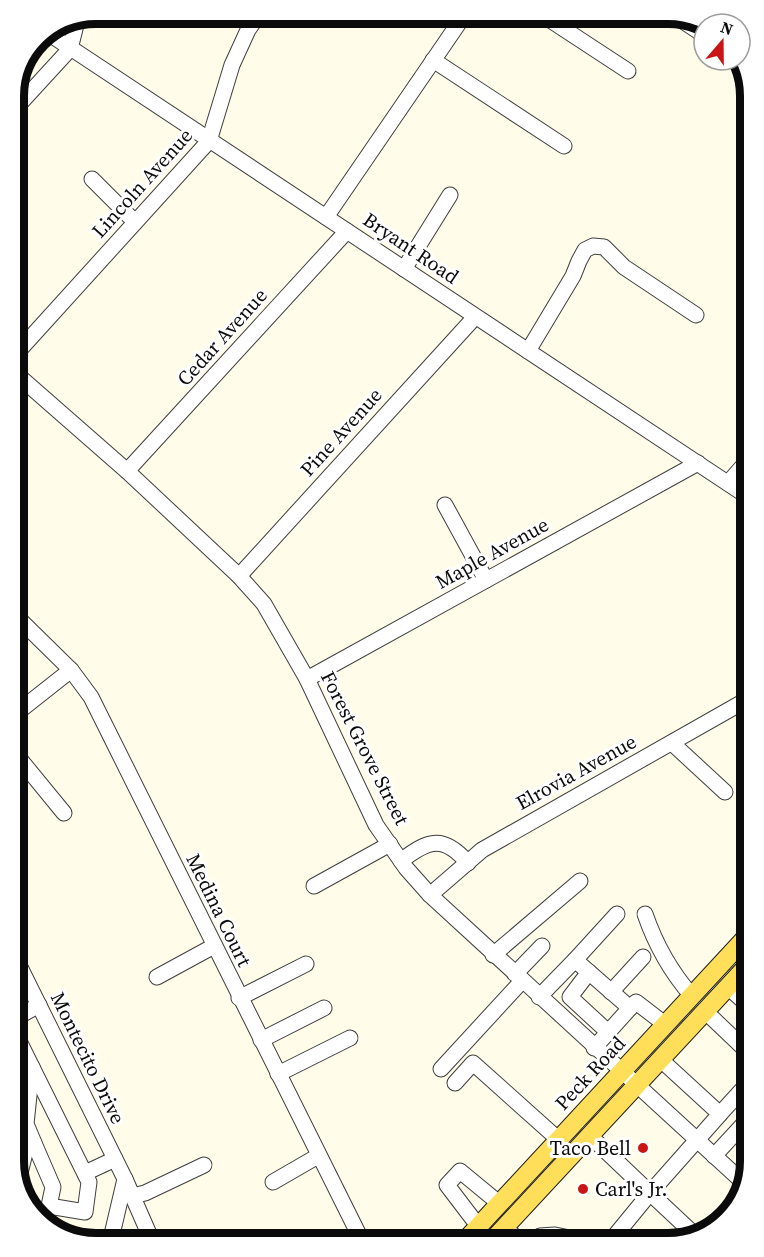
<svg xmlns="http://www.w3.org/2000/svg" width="764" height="1257" font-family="'Source Serif 4',serif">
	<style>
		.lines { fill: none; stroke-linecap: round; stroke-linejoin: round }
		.minor-casing { stroke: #3e3e3e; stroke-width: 17 }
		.major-casing { stroke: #1c1c1c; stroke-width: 20 }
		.minor { stroke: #fff; stroke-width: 15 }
		.major { stroke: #ffde59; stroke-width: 18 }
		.poi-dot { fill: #c91516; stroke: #fff; stroke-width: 2 }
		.labels { text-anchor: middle; stroke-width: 6; stroke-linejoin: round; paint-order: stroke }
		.street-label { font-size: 20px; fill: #0b0b0b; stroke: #fff }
		.poi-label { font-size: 20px; fill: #0b0b0b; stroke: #fff; text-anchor: end }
		.rim { fill: none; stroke: #0b0b0b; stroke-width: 8 }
	</style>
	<rect width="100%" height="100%" fill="#fffce9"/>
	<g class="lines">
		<defs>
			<g id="minor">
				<polyline points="541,14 628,71"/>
				<polyline points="672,14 704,35"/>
				<polyline points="48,33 750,498"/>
				<polyline points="740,59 742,60"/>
				<polyline points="433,60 564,146"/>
				<polyline points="14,110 70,49 77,21"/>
				<polyline points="92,179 135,222"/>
				<polyline points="326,217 465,14"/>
				<polyline points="404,269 450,195"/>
				<polyline points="528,351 573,276 579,261 585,250 593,246 604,247 624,267 696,315"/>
				<polyline points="14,356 209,141 232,65 248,30 259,14"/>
				<polyline points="14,372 127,471 239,576 264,604 307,679 376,825 406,868 430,895 744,1183"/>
				<polyline points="127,471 347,231"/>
				<polyline points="728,483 750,458"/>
				<polyline points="445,505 486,580"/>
				<polyline points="239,576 475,317"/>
				<polyline points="14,614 71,670 91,697 363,1243"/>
				<polyline points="307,679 698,463"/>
				<polyline points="14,715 71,670"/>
				<polyline points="672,743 725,792"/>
				<polyline points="14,752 64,813"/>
				<path d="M401,861C429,839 444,835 468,863"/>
				<polyline points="314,886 390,844"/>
				<polyline points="430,895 482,850 750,698"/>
				<path d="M645,914C656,946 670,971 692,996"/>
				<polyline points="14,955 125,1179 153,1243"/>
				<polyline points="493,955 580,881"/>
				<polyline points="575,960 617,914"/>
				<polyline points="589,972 570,997 608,1032"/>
				<polyline points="515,974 542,946"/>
				<polyline points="157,977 214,946"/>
				<polyline points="728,987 750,1007"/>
				<polyline points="611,992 643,957"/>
				<polyline points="539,997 575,960 630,1008 594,1048"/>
				<polyline points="239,998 306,964"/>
				<polyline points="630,1008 636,1002 666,1025"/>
				<polyline points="705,1011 750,1054"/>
				<polyline points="14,1019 39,1005"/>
				<polyline points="261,1040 324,1008"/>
				<polyline points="660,1059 720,1114 750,1081"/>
				<polyline points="32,1067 26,1124 34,1143"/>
				<polyline points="441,1069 522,981"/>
				<polyline points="278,1074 350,1038"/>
				<polyline points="455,1083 473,1063 559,1140"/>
				<polyline points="589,1135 650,1193 609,1243"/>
				<polyline points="14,1148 34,1143 53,1187 49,1206 85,1212 89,1182 19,1041"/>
				<polyline points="714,1156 750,1117"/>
				<polyline points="85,1173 115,1159"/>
				<polyline points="18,1181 27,1145"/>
				<polyline points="273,1182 318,1156"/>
				<polyline points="132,1196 145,1193 204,1165"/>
				<polyline points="479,1227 447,1185 460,1171 500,1204"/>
				<polyline points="504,1228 523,1243"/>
				<polyline points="69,1236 103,1243"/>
				<polyline points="697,1237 650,1193 720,1114"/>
				<polyline points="110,1243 125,1179"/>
				<polyline points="533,1243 540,1236 555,1235 594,1243"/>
			</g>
			<g id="major">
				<polyline points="463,1243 750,933"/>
				<polyline points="490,1243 750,963"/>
			</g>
		</defs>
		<use href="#minor" class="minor-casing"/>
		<use href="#major" class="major-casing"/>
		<use href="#minor" class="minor"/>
		<use href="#major" class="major"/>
	</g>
	<g class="poi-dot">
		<circle cx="643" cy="1148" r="6"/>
		<circle cx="583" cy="1189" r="6"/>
	</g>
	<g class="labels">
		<g class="street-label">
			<text transform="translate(142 183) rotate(-48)" y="7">Lincoln Avenue</text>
			<text transform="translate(411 248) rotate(34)" y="7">Bryant Road</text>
			<text transform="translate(222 337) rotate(-48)" y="7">Cedar Avenue</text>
			<text transform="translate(341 432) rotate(-48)" y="7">Pine Avenue</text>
			<text transform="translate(492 553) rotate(-29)" y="7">Maple Avenue</text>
			<text transform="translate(365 748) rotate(63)" y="7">Forest Grove Street</text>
			<text transform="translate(576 772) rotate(-29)" y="7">Elrovia Avenue</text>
			<text transform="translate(219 910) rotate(64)" y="7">Medina Court</text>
			<text transform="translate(88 1058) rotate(64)" y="7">Montecito Drive</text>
			<text transform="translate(590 1073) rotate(-47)" y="7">Peck Road</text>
		</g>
		<g class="poi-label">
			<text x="631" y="1155">Taco Bell</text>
			<text x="595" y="1196" text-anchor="start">Carl's Jr.</text>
		</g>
	</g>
	<path d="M0 0H764V1257H0ZM96 24H668A72 72 0 0 1 740 96V1161A72 72 0 0 1 668 1233H96A72 72 0 0 1 24 1161V96A72 72 0 0 1 96 24Z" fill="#fff" fill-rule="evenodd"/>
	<path class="rim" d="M96 24H668A72 72 0 0 1 740 96V1161A72 72 0 0 1 668 1233H96A72 72 0 0 1 24 1161V96A72 72 0 0 1 96 24Z"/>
	<g transform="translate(722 42) rotate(20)"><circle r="28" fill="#ffffff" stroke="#9d9d9d" stroke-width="1.5"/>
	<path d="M0-4.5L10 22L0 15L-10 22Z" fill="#c91516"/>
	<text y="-9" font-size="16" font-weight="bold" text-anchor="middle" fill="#0b0b0b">N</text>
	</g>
</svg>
